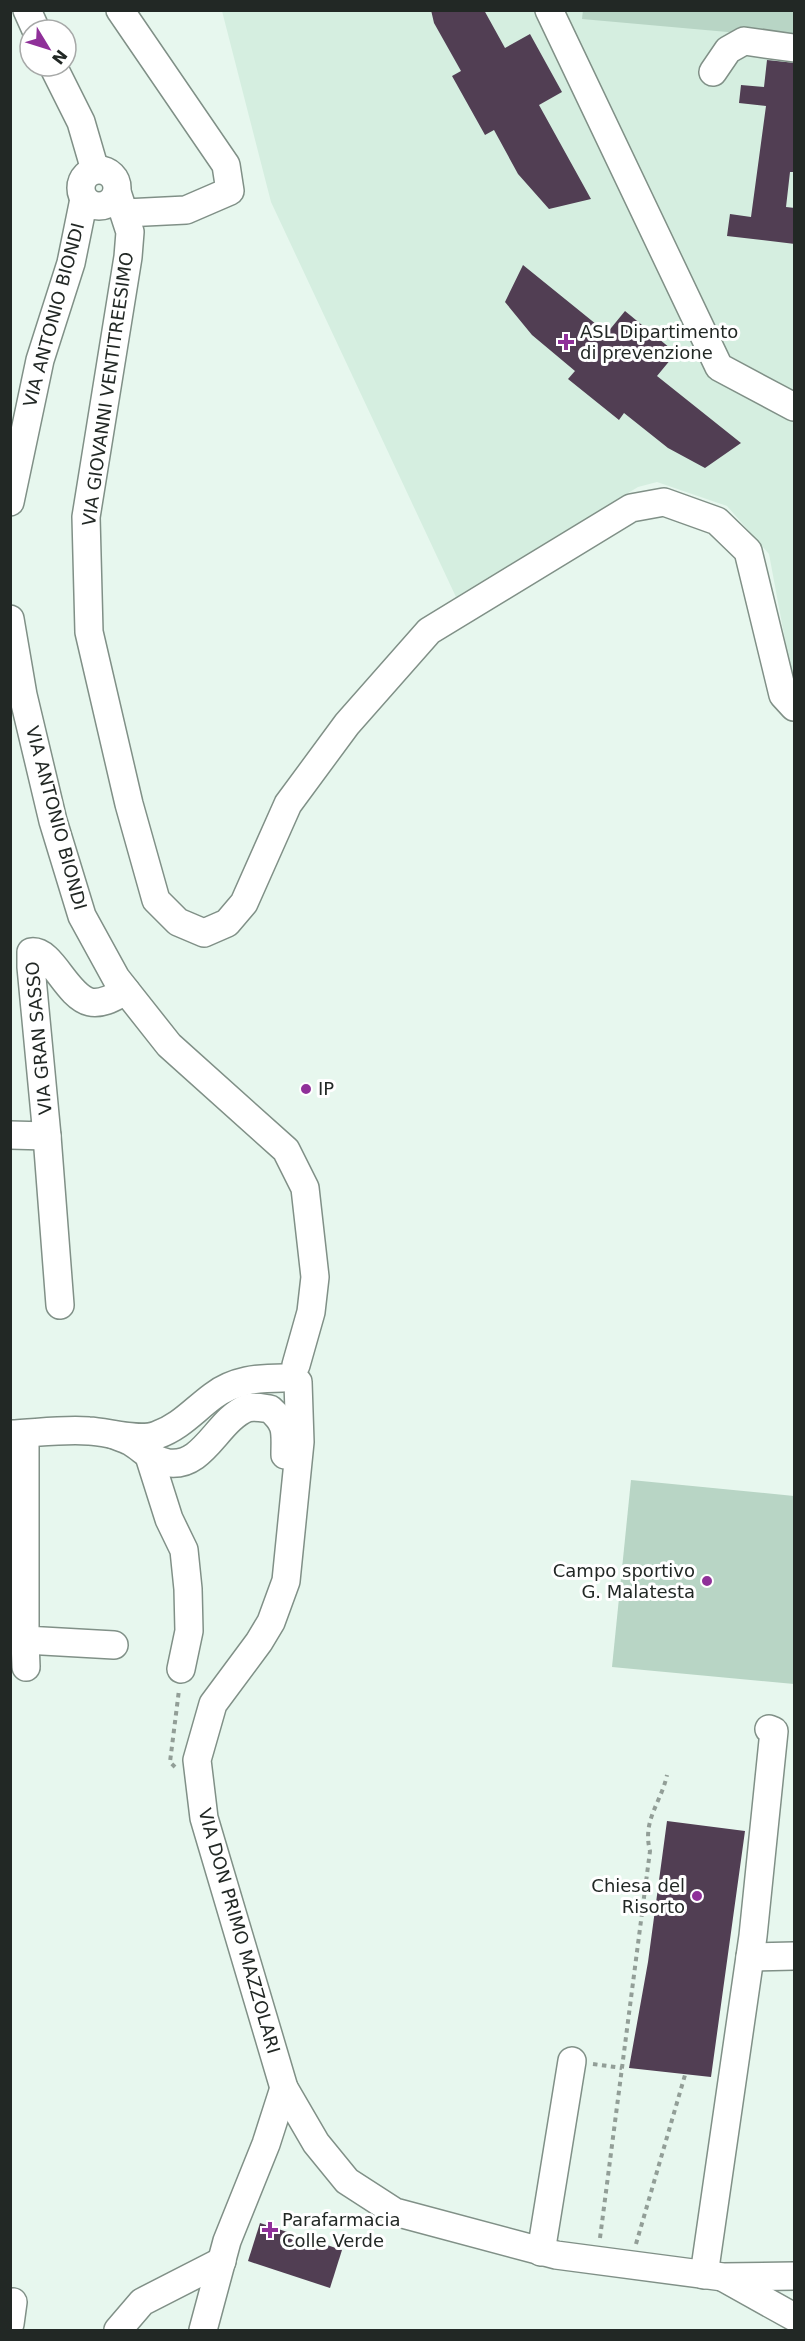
<svg xmlns="http://www.w3.org/2000/svg" width="805" height="2341" font-family="'DejaVu Sans',sans-serif">
	<style>
		.built { fill: #d5eee0 }
		.green { fill: #b8d5c5 }
		.building { fill: #513e53 }
		.lines { fill: none; stroke-linecap: round; stroke-linejoin: round }
		.minor-casing { stroke: #809087; stroke-width: 30 }
		.path { stroke: #929e97; stroke-width: 4; stroke-dasharray: 4.5 4.5; stroke-linecap: butt }
		.minor { stroke: #fff; stroke-width: 27 }
		.poi-dot { fill: #8f3099; stroke: #fff; stroke-width: 2 }
		.labels { text-anchor: middle; stroke-width: 6; stroke-linejoin: round; paint-order: stroke }
		.street-label { font-size: 18px; fill: #222825; stroke: #fff }
		.poi-label { font-size: 18px; fill: #222825; stroke: #fff; text-anchor: start }
	</style>
	<rect width="100%" height="100%" fill="#e7f7ee"/>
	<polygon class="built" points="222,11 794,11 794,688 769,554 727,506 657,482 638,487 456,597 271,202"/>
	<g class="green">
		<polygon points="583,10 794,11 794,38 582,19"/>
		<polygon points="631,1480 794,1496 794,1684 612,1667"/>
	</g>
	<g class="building">
		<polygon points="431,10 484,10 505,48 530,34 562,92 539,105 591,199 549,209 518,174 494,130 485,135 452,76 461,71 434,23"/>
		<polygon points="767,60 795,63 795,172 790,172 786,207 795,208 795,244 727,236 730,214 751,217 766,106 739,103 741,85 764,87"/>
		<polygon points="523,265 607,333 625,311 676,353 657,376 741,443 705,468 668,448 624,413 619,420 568,379 575,371 532,335 505,302"/>
		<polygon points="667,1821 745,1831 711,2077 629,2068 648,1962"/>
		<polygon points="260,2223 342,2250 330,2288 248,2261"/>
	</g>
	<g class="lines">
		<defs>
			<g id="minor">
				<polyline points="27,10 36,30"/>
				<polyline points="120,10 226,165 230,191 186,210 125,213"/>
				<polyline points="549,10 719,367 794,407"/>
				<polyline points="53,66 81,122 95,170"/>
				<polyline points="713,72 728,50 744,41 794,48"/>
				<circle cx="99" cy="188" r="18"/>
				<polyline points="117,192 130,232 128,257 86,517 89,632 129,804 156,900 178,922 204,933 227,923 244,903 288,804 347,724 429,631 631,508 664,502 717,521 748,551 783,695 794,707"/>
				<polyline points="10,502 40,360 71,263 84,199"/>
				<polyline points="10,619 23,695 53,821 82,916 116,978 169,1045 286,1150 305,1188 315,1277 311,1312 296,1365"/>
				<path d="M10,1135L47,1136L31,967V952C52,949 66,996 90,1002C102,1005 116,996 126,991"/>
				<polyline points="47,1136 60,1305"/>
				<polyline points="298,1382 300,1442 286,1581 271,1622 259,1642 213,1704 197,1760 204,1818 284,2088 316,2143 347,2181 395,2212 556,2255 723,2277 794,2276"/>
				<path d="M10,1434C36,1433 63,1429 89,1431C108,1432 139,1442 157,1435C180,1427 194,1410 213,1396C234,1380 258,1378 283,1378"/>
				<polyline points="25,1434 25,1640 114,1645"/>
				<path d="M114,1435C119,1437 126,1439 131,1442C144,1450 152,1460 168,1463C204,1468 217,1420 247,1408C254,1406 263,1408 270,1409C288,1425 285,1432 285,1455"/>
				<polyline points="149,1456 169,1519 184,1550 188,1589 189,1631 181,1669"/>
				<polyline points="25,1640 26,1667"/>
				<polyline points="750,1957 794,1956"/>
				<polyline points="541,2252 572,2061"/>
				<polyline points="704,2275 753,1936 774,1731 769,1729"/>
				<polyline points="724,2278 794,2317"/>
				<polyline points="10,2324 13,2302"/>
				<polyline points="118,2330 142,2302 222,2261"/>
				<polyline points="203,2330 227,2241 266,2144 284,2088"/>
			</g>
		</defs>
		<use href="#minor" class="minor-casing"/>
		<g class="path">
			<polyline points="175,1767 170,1762 179,1690"/>
			<polyline points="593,2064 622,2068"/>
			<path d="M600,2238L650,1851C642,1820 661,1803 667,1775"/>
			<polyline points="636,2244 685,2075"/>
		</g>
		<use href="#minor" class="minor"/>
	</g>
	<g class="poi-dot">
		<path d="M563 333h6v6h6v6h-6v6h-6v-6h-6v-6h6z"/>
		<circle cx="306" cy="1089" r="6"/>
		<circle cx="707" cy="1581" r="6"/>
		<circle cx="697" cy="1896" r="6"/>
		<path d="M267 2221h6v6h6v6h-6v6h-6v-6h-6v-6h6z"/>
	</g>
	<g class="labels">
		<g class="street-label">
			<text transform="translate(54 315) rotate(-75)" y="6">VIA ANTONIO BIONDI</text>
			<text transform="translate(108 389) rotate(-82)" y="6">VIA GIOVANNI VENTITREESIMO</text>
			<text transform="translate(56 818) rotate(75)" y="6">VIA ANTONIO BIONDI</text>
			<text transform="translate(39 1038) rotate(-95)" y="6">VIA GRAN SASSO</text>
			<text transform="translate(239 1931) rotate(74)" y="6">VIA DON PRIMO MAZZOLARI</text>
		</g>
		<g class="poi-label">
			<text x="580" y="338">ASL Dipartimento<tspan x="580" dy="21">di prevenzione</tspan></text>
			<text x="318" y="1095">IP</text>
			<text x="695" y="1577" text-anchor="end">Campo sportivo<tspan x="695" dy="21">G. Malatesta</tspan></text>
			<text x="685" y="1892" text-anchor="end">Chiesa del<tspan x="685" dy="21">Risorto</tspan></text>
			<text x="282" y="2226">Parafarmacia<tspan x="282" dy="21">Colle Verde</tspan></text>
		</g>
	</g>
	<rect width="805" height="2341" fill="none" stroke="#222825" stroke-width="24"/>
	<g transform="translate(48 48) rotate(128)"><circle r="28" fill="#ffffff" stroke="#a7a9a8" stroke-width="1.5"/>
	<path d="M0-4.5L10 22L0 15L-10 22Z" fill="#8f3099"/>
	<text y="-9" font-size="16" font-weight="bold" text-anchor="middle" fill="#222825">N</text>
	</g>
</svg>
